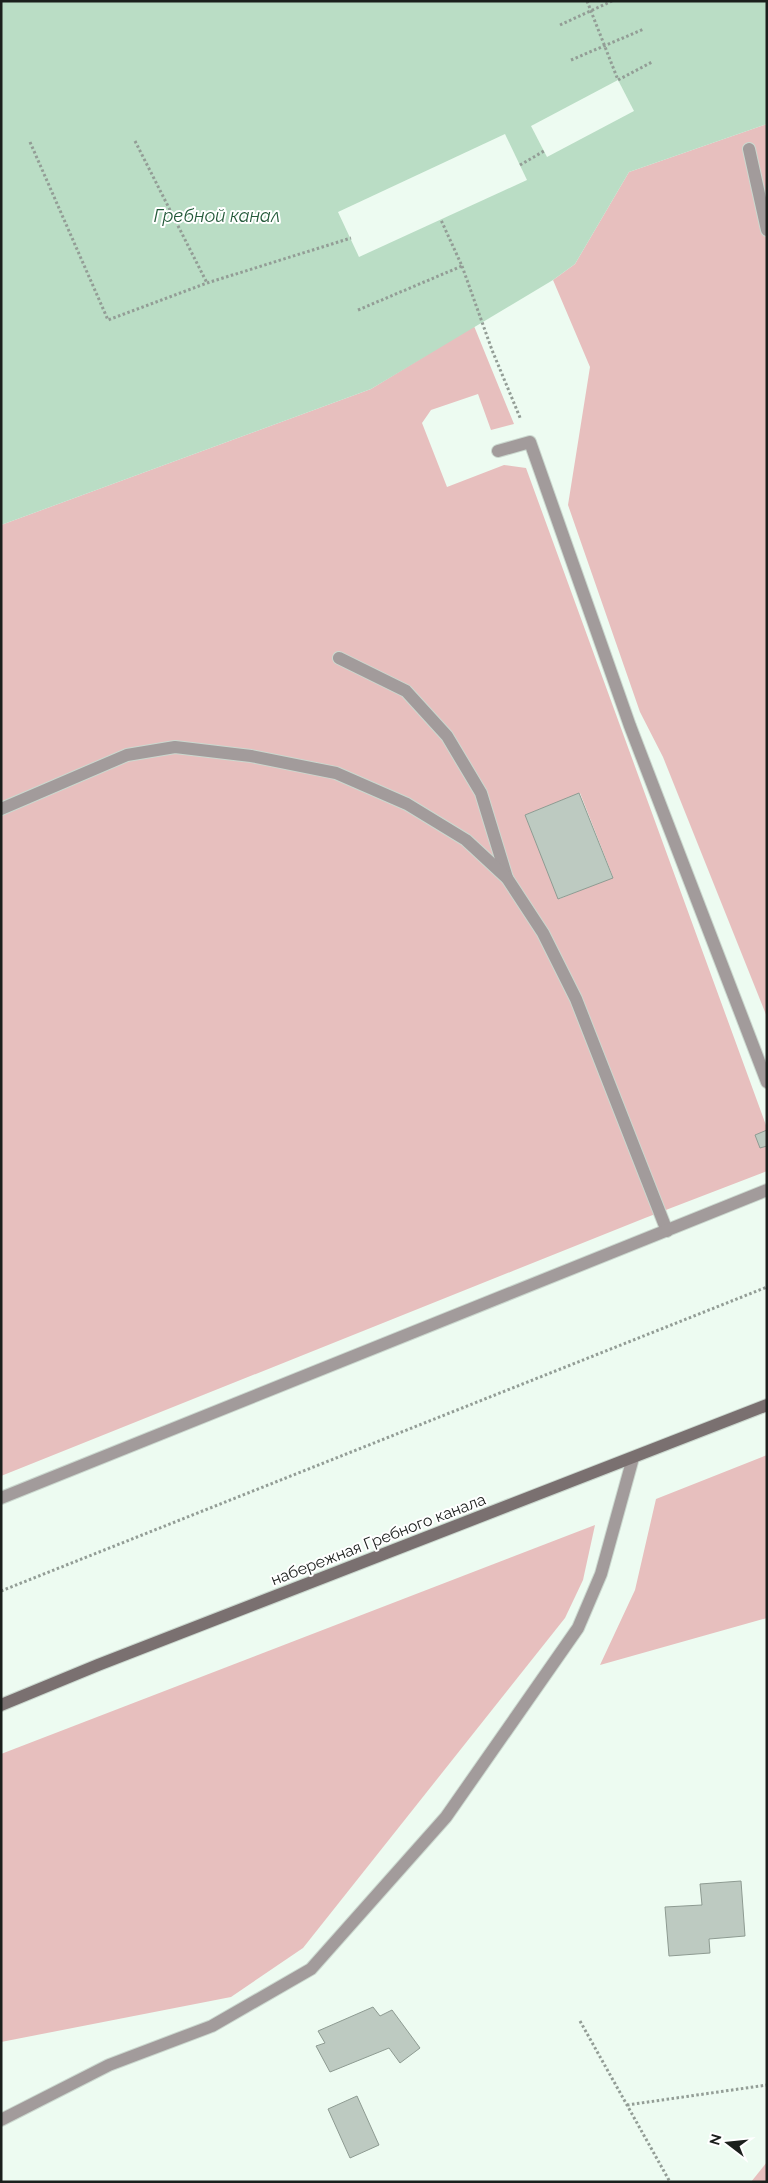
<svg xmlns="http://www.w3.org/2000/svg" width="768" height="2183" font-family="Raleway,sans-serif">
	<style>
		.green { fill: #e7bfbe; fill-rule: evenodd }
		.water { fill: #baddc5 }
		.pier { fill: #edfbf1 }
		.building { fill: #bdcac1; stroke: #8e9b92 }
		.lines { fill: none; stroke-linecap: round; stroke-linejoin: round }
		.lane-casing { stroke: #cbd8cf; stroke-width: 14 }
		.secondary-casing { stroke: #cbd8cf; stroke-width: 14 }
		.path { stroke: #939d96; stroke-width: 3; stroke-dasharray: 2.5 2.5; stroke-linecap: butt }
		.lane { stroke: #a29b9b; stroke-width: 12 }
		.secondary { stroke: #7a7070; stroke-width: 12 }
		.labels { text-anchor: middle; stroke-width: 4; stroke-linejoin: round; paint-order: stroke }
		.street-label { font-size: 16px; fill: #1b1f1c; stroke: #fff }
		.water-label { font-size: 18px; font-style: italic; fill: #235939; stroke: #fff }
	</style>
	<rect width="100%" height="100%" fill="#edfbf1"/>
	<g class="green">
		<polygon points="767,124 767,1017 663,757 640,712 568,505 590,367 553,280 575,264 629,172"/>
		<path d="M474,326L514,424L491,430L478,394L431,410L422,423L447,487L504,465L526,468L767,1128V1171L645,1218L1,1476V525L371,389ZM580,793L613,877L559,899L525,815Z"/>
		<polygon points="767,1455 767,1618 600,1665 635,1590 656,1499"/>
		<polygon points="595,1525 583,1580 565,1618 303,1948 231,1997 1,2042 1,1754"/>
		<polygon points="767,2162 767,2182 751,2182"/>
	</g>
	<polygon class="water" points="1,1 767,1 767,124 629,172 575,264 553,280 371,389 1,525"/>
	<g class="pier">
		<polygon points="618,80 634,111 547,157 531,126"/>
		<polygon points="505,134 527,180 359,257 338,212"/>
	</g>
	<g class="building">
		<polygon points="579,793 613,878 558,899 525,815"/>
		<polygon points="767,1130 767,1146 760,1148 755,1135"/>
		<polygon points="741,1881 745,1936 709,1939 710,1953 669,1956 665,1907 702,1905 700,1884"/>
		<polygon points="373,2007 380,2016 392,2010 420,2048 400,2063 389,2048 330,2072 316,2046 325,2043 318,2031"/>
		<polygon points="357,2096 379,2145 350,2158 328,2109"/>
	</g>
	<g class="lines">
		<defs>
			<g id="lane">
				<polyline points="749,149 767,230"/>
				<polyline points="498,451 530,442 630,726 767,1082"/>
				<polyline points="339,658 406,691 447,736 481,793 507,878"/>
				<polyline points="1,809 127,755 175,747 251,756 336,773 407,804 466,840 507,878 543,933 576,999 667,1231"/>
				<polyline points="1,1498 767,1190"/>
				<polyline points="1,2120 109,2065 212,2026 311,1969 446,1817 578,1628 601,1574 633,1458"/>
			</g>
			<polyline id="secondary" points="1,1705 98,1665 767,1405"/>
		</defs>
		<use href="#lane" class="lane-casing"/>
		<use href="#secondary" class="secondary-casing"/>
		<g class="path">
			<polyline points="587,1 618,80 652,62"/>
			<polyline points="560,25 612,1"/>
			<polyline points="571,60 644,29"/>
			<polyline points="135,141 207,283"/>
			<polyline points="30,142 108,320 207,283 351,238"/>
			<polyline points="520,165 544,151"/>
			<polyline points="462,266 492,350 521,420"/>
			<polyline points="358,310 462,266 441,220"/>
			<polyline points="1,1591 767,1287"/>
			<polyline points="580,2021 670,2182"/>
			<polyline points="627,2105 767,2085"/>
		</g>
		<use href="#lane" class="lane"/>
		<use href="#secondary" class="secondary"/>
	</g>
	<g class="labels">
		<g class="street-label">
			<text transform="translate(378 1539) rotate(-21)" y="6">набережная Гребного канала</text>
		</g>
		<g class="water-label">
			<text x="217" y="222">Гребной канал</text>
		</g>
	</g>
	<rect width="768" height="2183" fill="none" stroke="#1b1f1c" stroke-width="5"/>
	<g transform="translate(728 2143) rotate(286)" stroke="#ffffff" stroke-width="4" paint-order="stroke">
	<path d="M0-4L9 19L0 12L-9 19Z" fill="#1b1f1c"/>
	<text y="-8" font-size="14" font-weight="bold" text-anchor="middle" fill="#1b1f1c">N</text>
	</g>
</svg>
